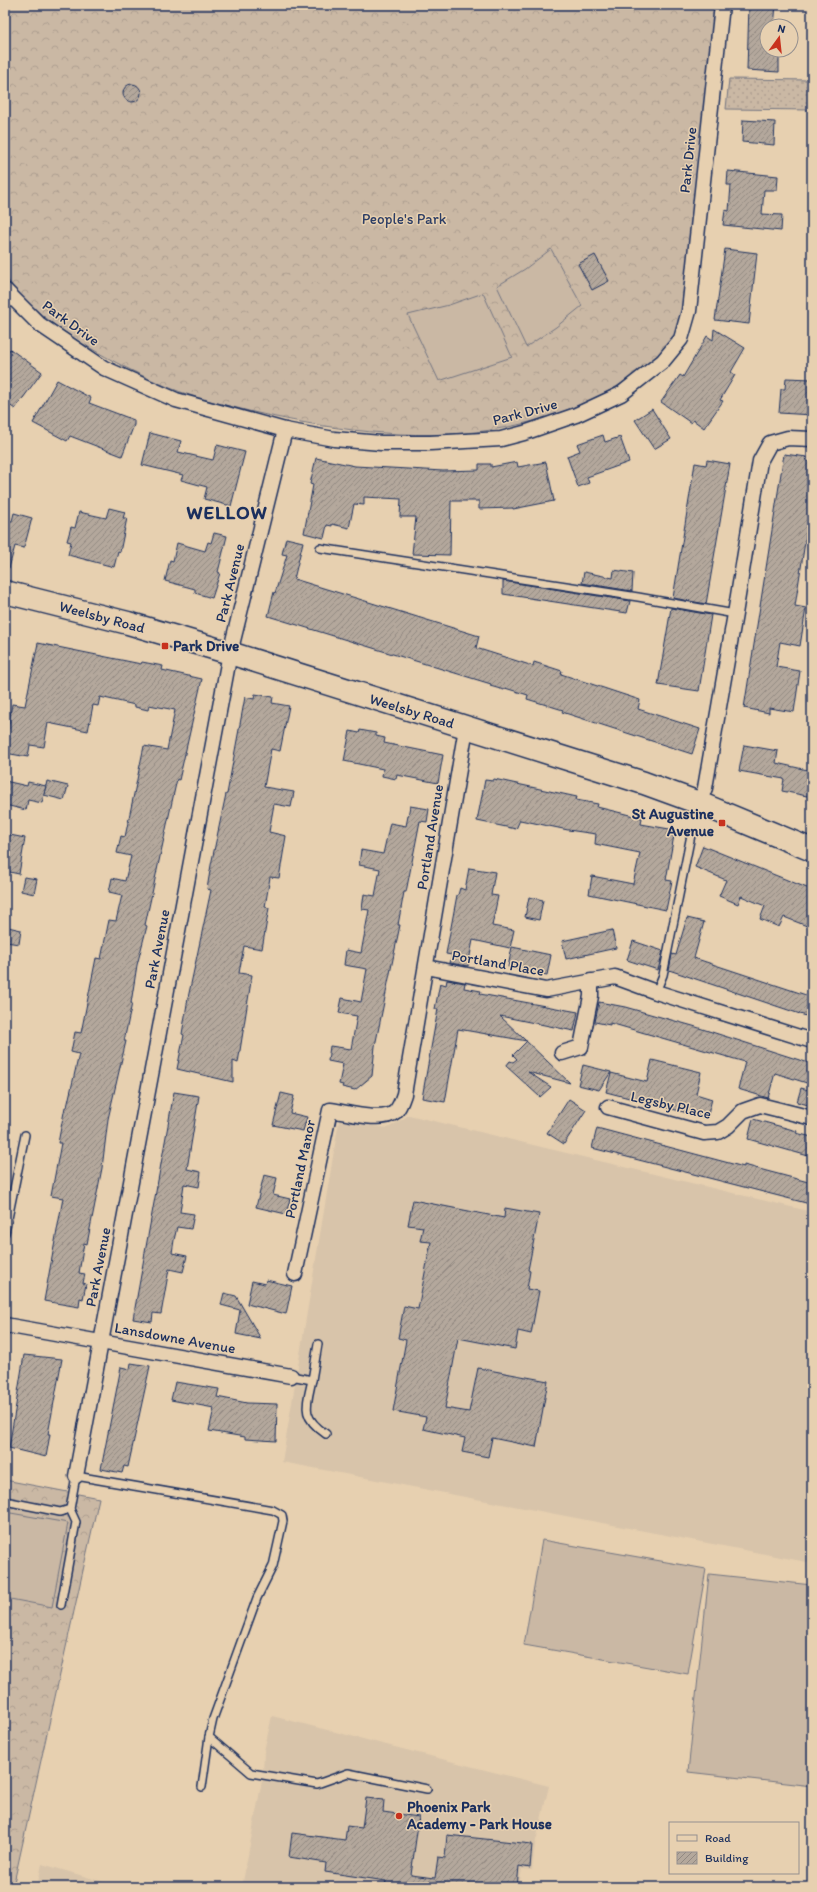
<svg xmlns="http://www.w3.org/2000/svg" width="817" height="1892" font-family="Itim,sans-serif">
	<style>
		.built { fill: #d8c4aa }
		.grass { fill: url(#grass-dots); stroke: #727481 }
		.forest { fill: url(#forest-crowns); stroke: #727481 }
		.pitch { fill: #cab8a4; stroke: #727481 }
		.building { fill: url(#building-hatch); stroke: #1b2f5e }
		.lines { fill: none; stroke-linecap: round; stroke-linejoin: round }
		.lane-casing { stroke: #1b2f5e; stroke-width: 10 }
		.street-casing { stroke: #1b2f5e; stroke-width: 17 }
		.highway-casing { stroke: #1b2f5e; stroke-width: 25 }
		.lane { stroke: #e7d0b0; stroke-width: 7 }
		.street { stroke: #e7d0b0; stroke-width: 14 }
		.highway { stroke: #e7d0b0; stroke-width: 22 }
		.poi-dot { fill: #c8321e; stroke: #e7d0b0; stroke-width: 1.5 }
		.labels { text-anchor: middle; stroke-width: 3; stroke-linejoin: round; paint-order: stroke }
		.street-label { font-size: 15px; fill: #1b2f5e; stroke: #e7d0b0 }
		.park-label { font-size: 15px; fill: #2c3d65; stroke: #e7d0b0 }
		.poi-label { font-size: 15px; font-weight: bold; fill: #1b2f5e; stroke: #e7d0b0; text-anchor: start }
		.district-label { font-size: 19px; font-weight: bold; letter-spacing: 1px; fill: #1b2f5e; stroke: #e7d0b0 }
	</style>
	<defs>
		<pattern id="grass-dots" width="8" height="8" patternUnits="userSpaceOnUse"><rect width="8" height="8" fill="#cab8a4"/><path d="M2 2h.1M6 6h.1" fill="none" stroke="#ad9e90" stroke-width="1.8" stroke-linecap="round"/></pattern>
		<pattern id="forest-crowns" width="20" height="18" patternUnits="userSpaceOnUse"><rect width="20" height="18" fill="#cab8a4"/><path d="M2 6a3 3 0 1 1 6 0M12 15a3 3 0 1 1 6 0" fill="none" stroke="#ad9e90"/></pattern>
		<pattern id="building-hatch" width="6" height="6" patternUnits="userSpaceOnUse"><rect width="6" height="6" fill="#b4a89c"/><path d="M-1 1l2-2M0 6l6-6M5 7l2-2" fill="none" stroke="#928982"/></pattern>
	</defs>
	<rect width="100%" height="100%" fill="#e7d0b0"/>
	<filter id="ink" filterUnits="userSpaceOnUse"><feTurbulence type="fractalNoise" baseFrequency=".025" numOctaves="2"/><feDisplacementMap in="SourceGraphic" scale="8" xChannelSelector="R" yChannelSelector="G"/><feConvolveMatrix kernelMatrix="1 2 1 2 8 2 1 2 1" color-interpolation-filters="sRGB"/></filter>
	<g filter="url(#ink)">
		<g class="built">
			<polygon points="409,1115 812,1212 812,1563 282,1462 339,1121 388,1128"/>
			<polygon points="272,1716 549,1786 535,1845 532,1870 522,1869 519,1887 242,1887 263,1775 264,1751"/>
			<polygon points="42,1864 121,1887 37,1887"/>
		</g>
		<polygon class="grass" points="729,79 812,80 812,110 726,109"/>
		<g class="forest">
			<path d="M5,5H716L688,293C685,305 683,320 677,331C662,360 631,379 603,394C568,412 530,424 491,430C413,442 325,429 249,411C222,404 195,398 170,388C141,376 112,361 85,345C56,327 25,305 5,276Z"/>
			<polygon points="5,1480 99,1498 13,1887 5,1887"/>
		</g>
		<g class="pitch">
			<polygon points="551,249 582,306 556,327 526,347 497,286 525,269"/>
			<polygon points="483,293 512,357 439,381 408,315 449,305"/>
			<polygon points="5,1512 68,1523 52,1607 5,1598"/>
			<polygon points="542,1540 706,1569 688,1674 524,1645"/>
			<polygon points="709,1574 812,1585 812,1786 688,1772"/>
		</g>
		<g class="building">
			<polygon points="749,5 776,5 774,26 767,26 767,50 774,50 774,53 779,54 779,72 747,70"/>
			<circle cx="132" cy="93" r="9"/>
			<polygon points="743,120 775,122 774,145 742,142"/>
			<polygon points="728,171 778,176 777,190 764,190 762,214 782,215 781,231 723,225 725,210 729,211 731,185 727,185"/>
			<polygon points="725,249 757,253 749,324 715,320"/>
			<polygon points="595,255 609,281 592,290 578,264"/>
			<polygon points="714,329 745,348 731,372 735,375 720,400 723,401 704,428 693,420 691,423 661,402 680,375 683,377 707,336 713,340"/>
			<polygon points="10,349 42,372 15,409 5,402 5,356"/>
			<polygon points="786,378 812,379 812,415 779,413 781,389 785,389"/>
			<polygon points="57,380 91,398 89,403 134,420 134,425 122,456 70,436 67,441 33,423"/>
			<polygon points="652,409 671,439 654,449 635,420"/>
			<polygon points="150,433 181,441 178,452 213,460 217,445 245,452 231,506 204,499 207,487 181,480 183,475 142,465"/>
			<polygon points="603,435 605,442 620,437 629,462 587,477 589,483 578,487 567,456 580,451 577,444"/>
			<polygon points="784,454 807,457 806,461 812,462 812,497 795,606 806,608 800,646 780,642 776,667 800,671 794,712 769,708 769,713 744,708"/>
			<polygon points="316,458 355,466 443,471 479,470 479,464 491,464 491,467 517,462 518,467 546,462 554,501 513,509 513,508 479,509 479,501 451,501 450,555 412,554 416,517 400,517 401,499 364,497 364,505 354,504 349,528 332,524 332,526 327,525 324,538 304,533 313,485 310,484"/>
			<polygon points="707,460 730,464 706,604 673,598 695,463 706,465"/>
			<polygon points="109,508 125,512 123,518 127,518 120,552 118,551 114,567 68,555 71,542 67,541 71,527 75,528 79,512 106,518"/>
			<polygon points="14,513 32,518 24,548 15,546 9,568 5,568 5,537 9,521 12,521"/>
			<polygon points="214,533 227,536 218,572 220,573 212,598 195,593 195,589 165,581 170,560 173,561 177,543 205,551 208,542 211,543"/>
			<polygon points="286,538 303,542 294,579 479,636 476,648 533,666 534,662 562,671 561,674 640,700 638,709 700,729 692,754 562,712 563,710 527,699 528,695 505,688 504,690 490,686 491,684 268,616 274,592 275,593 287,555 282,554"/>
			<polygon points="614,570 633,573 632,591 582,583 584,572 613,578"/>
			<polygon points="503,581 630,601 627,613 503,594"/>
			<polygon points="671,608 711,615 699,691 658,685"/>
			<polygon points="38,643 141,664 142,662 163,666 162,670 202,679 179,780 177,779 175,788 145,925 147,926 137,965 131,1003 132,1003 124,1041 126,1041 108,1119 102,1168 87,1244 84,1243 79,1273 85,1274 83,1283 86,1284 83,1299 80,1298 79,1307 44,1301 63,1198 51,1196 61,1143 58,1143 65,1107 67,1107 79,1054 71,1052 75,1032 81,1033 96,958 101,959 109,920 116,921 122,895 109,892 112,878 125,881 131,856 117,853 121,836 125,837 144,746 167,750 175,710 149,705 148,710 135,707 135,705 100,697 98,706 93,705 88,731 48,723 44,747 30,745 28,757 5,753 5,728 8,729 12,704 25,706"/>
			<polygon points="255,694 273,697 272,703 289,706 280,751 271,749 264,787 294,792 291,807 274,804 269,832 286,836 279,878 270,877 265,907 269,908 262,949 244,946 239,973 252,975 238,1063 233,1061 233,1082 177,1069 184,1035 182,1034 188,998 211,890 207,889 211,865 226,794 227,794 245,697 254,699"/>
			<polygon points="360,730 376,733 376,736 385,738 384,743 443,755 438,783 397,775 396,779 382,776 383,769 344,761 350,731 359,733"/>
			<polygon points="744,745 778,751 776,763 812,771 812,797 782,791 784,779 739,771"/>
			<polygon points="494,779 577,797 576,800 598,804 597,807 642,818 641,824 675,830 666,880 672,881 666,910 589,894 592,876 633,884 640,853 595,844 596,834 568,830 520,820 516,829 477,821 485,780 493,781"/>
			<polygon points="5,781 27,786 28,782 46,786 42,803 28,800 26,810 5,805"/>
			<polygon points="47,781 68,786 64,800 44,795"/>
			<polygon points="410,806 429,809 427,822 420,821 406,892 404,892 398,925 400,925 375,1046 372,1076 355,1090 342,1087 343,1085 339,1084 343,1064 328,1061 330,1046 351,1049 357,1016 339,1013 342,998 361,1002 367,969 344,965 346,950 361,953 369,910 362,909 364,894 375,896 380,869 359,865 361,850 383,854 390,823 406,826"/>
			<polygon points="5,834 25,838 19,874 5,871"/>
			<polygon points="703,846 812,890 812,928 784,917 779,927 760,919 765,906 741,896 738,904 719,896 726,880 695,867"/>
			<polygon points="469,868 495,872 491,895 498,896 492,926 514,930 510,948 473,940 468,966 450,963 452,955 446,954 457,895 458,895 460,888 465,890"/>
			<polygon points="24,877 37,879 34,894 21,891"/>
			<polygon points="529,897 543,900 539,920 525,917"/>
			<polygon points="687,918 704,922 694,958 812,997 812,1018 669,970 672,954 676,955"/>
			<polygon points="8,927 21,930 19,944 6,942"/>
			<polygon points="612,930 616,948 566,959 562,941"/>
			<polygon points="633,941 663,951 658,970 627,960"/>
			<polygon points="512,947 551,955 547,975 508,967"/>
			<polygon points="447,980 465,983 464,988 481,991 480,994 578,1012 574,1031 500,1016 570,1083 528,1072 551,1087 540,1097 506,1066 510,1061 513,1062 517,1059 513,1055 527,1041 458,1029 445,1102 422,1098 438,1009 435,1009 440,983 446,985"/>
			<polygon points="599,1002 625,1007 693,1026 812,1064 812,1077 810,1084 775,1073 768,1098 738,1089 745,1062 610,1023 610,1025 595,1022"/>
			<polygon points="652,1060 701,1072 696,1094 712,1099 707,1118 606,1092 611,1073 647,1082"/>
			<polygon points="583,1065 611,1072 599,1090 578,1085"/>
			<polygon points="801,1088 812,1091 812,1106 797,1102"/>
			<polygon points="174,1092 199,1096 187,1169 201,1172 199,1187 184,1184 180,1212 194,1214 191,1229 177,1227 174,1240 172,1253 187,1256 183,1272 169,1269 161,1314 153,1313 152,1322 133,1319"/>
			<polygon points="281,1093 294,1096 290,1113 307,1117 303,1131 273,1125"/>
			<polygon points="569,1099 586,1110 564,1144 547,1133"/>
			<polygon points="753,1119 797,1131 796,1133 812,1137 812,1157 748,1139"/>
			<polygon points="597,1128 744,1167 744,1165 812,1183 810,1204 592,1148"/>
			<polygon points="264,1175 277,1178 273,1195 290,1199 286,1214 256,1207"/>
			<polygon points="413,1200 504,1218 505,1208 539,1214 528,1270 530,1271 527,1289 539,1291 531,1334 518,1331 515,1349 458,1338 445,1408 469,1412 478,1368 548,1381 536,1447 492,1438 488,1457 462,1452 465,1438 423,1429 426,1417 393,1411 406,1340 398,1338 404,1306 418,1309 431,1242 420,1241 423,1227 408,1225"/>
			<polygon points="266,1280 292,1286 286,1314 247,1304 252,1281 265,1284"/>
			<polygon points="224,1293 236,1296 261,1339 236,1334 240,1310 221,1305"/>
			<polygon points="24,1355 62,1359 48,1434 50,1434 46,1457 9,1448"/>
			<polygon points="131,1363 150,1366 128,1467 124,1466 122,1473 101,1469 121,1367 130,1369"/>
			<polygon points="175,1382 219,1389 217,1397 247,1403 277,1404 276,1441 245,1439 245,1437 209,1431 214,1408 171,1400"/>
			<polygon points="366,1798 384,1800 383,1812 419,1817 411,1875 435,1878 438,1857 445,1858 447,1835 532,1844 530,1868 519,1866 517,1887 392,1887 385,1886 386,1881 325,1872 326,1863 289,1857 292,1833 345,1840 347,1826 362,1828"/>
		</g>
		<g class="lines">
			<defs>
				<g id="lane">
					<polyline points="320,548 638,597 735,614"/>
					<polyline points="656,992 663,975 691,835"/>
					<polyline points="5,1233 25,1135"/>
					<polyline points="291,1376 312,1380 318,1344"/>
					<path d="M312,1380C306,1407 301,1417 326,1434"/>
					<polyline points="5,1501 60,1512 70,1509"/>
					<polyline points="61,1605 76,1522 70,1509 76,1476 273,1510 282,1515 283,1521 273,1566 257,1598 213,1719 209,1737 251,1773 317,1784 348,1773 427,1789"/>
					<polyline points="202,1787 209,1737"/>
				</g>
				<g id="street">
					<polyline points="5,290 39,324 104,368 176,400 285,430 334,439 381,443 430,443 501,439 524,433 576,415 621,394 663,361 681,339 689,311 722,5"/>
					<polyline points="699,803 705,788 735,614 760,461 770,443 788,438 812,439"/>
					<polyline points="426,967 546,990 615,977 656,992 812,1041"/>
					<polyline points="562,1053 581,1047 591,996 591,981"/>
					<polyline points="608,1107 704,1133 718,1132 728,1126 743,1111 760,1105 812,1118"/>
					<path d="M295,1274L330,1110C346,1112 382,1123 395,1112C400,1107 402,1100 404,1094L466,728"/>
					<polyline points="5,1325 291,1376"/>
					<polyline points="76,1476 230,653 285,430"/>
				</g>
				<polyline id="highway" points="5,592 128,623 230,653 644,783 699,803 812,850"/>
			</defs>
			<use href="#lane" class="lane-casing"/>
			<use href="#street" class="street-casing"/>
			<use href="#highway" class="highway-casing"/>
			<use href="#lane" class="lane"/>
			<use href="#street" class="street"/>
			<use href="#highway" class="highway"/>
		</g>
	</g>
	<g class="poi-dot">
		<rect x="161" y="642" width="8" height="8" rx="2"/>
		<rect x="718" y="819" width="8" height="8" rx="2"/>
		<circle cx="399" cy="1816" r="4"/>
	</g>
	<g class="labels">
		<g class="street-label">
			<text transform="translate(688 160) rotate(-84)" y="5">Park Drive</text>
			<text transform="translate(71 323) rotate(36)" y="5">Park Drive</text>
			<text transform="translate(525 412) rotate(-15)" y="5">Park Drive</text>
			<text transform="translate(230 583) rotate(-76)" y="5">Park Avenue</text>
			<text transform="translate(102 617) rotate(15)" y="5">Weelsby Road</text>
			<text transform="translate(412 711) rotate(17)" y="5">Weelsby Road</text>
			<text transform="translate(430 837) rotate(-81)" y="5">Portland Avenue</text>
			<text transform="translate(157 949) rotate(-79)" y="5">Park Avenue</text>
			<text transform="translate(498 963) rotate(10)" y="5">Portland Place</text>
			<text transform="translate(671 1105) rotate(13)" y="5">Legsby Place</text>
			<text transform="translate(300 1169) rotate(-78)" y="5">Portland Manor</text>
			<text transform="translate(98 1267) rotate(-79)" y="5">Park Avenue</text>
			<text transform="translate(175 1338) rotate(10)" y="5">Lansdowne Avenue</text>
		</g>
		<g class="park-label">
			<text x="404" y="224">People's Park</text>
		</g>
		<g class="poi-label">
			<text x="173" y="651">Park Drive</text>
			<text x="714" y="819" text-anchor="end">St Augustine<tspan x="714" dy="17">Avenue</tspan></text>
			<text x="407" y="1812">Phoenix Park<tspan x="407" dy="17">Academy - Park House</tspan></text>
		</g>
		<g class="district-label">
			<text x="227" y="519">WELLOW</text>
		</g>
	</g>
	<rect width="817" height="1892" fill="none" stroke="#e7d0b0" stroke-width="20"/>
	<rect x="10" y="10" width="797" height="1872" fill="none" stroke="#1b2f5e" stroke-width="1.5" filter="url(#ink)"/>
	<rect x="669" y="1822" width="130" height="52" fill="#e7d0b0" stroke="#95908f"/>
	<rect x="677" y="1835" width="20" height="6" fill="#e7d0b0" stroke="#95908f"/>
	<text x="705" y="1842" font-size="12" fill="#1b2f5e">Road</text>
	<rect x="677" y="1852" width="20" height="12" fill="url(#building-hatch)" stroke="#95908f"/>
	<text x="705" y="1862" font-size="12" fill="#1b2f5e">Building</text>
	<g transform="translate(779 38) rotate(15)"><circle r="19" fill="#e7d0b0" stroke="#95908f"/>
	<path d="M0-3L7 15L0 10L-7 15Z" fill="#c8321e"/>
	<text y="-6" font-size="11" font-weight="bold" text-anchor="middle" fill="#1b2f5e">N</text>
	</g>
</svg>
